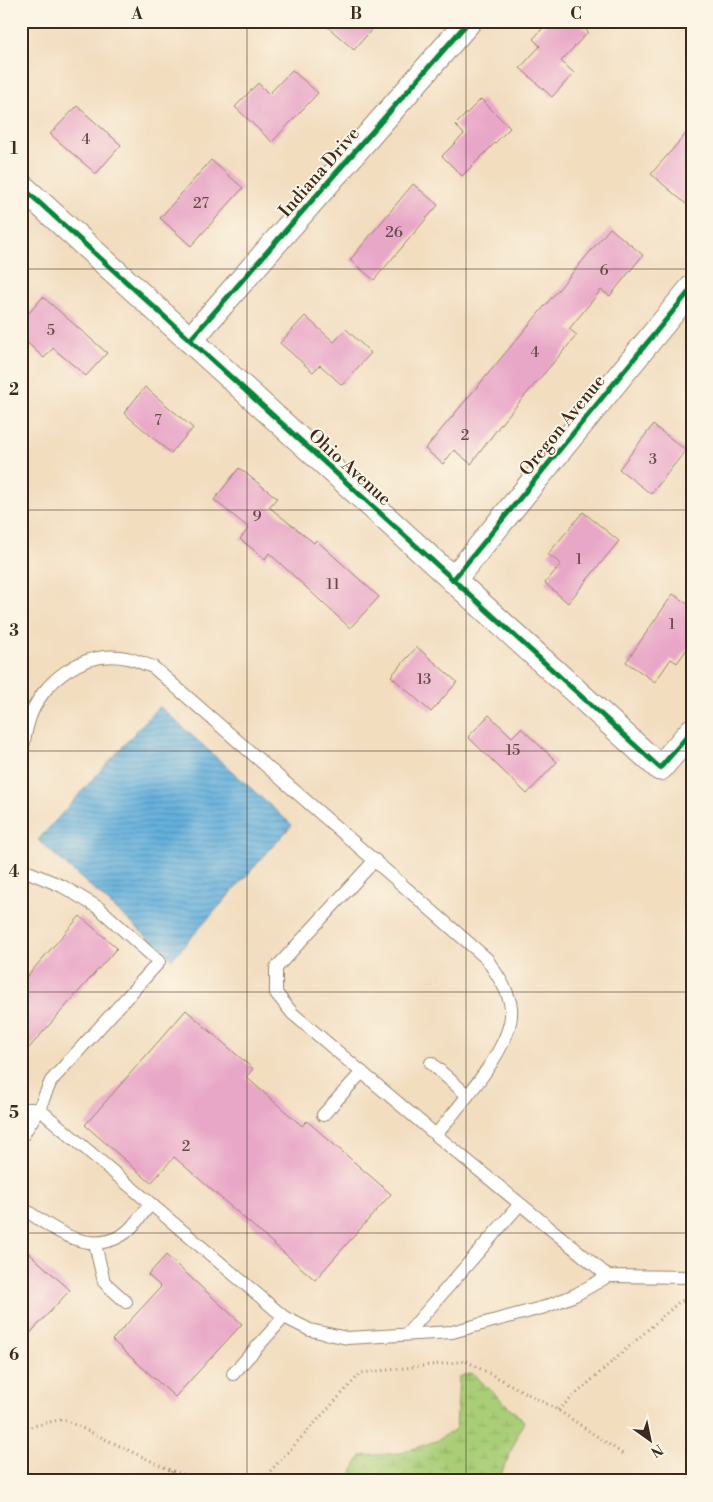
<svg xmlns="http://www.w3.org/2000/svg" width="713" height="1502" font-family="'Libre Bodoni',serif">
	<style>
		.wetland { fill: url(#wetland-marsh); stroke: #727c4a }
		.water { fill: url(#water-rules); stroke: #4f6d7e }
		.building { fill: #e9a7c8 }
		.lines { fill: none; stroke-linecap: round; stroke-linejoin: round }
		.lane-casing { stroke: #96846e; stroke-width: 14 }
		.street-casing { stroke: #96846e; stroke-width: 27 }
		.path { stroke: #96846e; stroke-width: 3; stroke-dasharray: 1 4; stroke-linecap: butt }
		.lane { stroke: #fff; stroke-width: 12 }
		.street { stroke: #fff; stroke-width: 25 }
		.cycleway-casing { stroke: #fcf5e5; stroke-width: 8 }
		.cycleway { stroke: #00873e; stroke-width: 5 }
		.grid { fill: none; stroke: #3b2a1e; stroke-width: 1; stroke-opacity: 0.55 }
		.labels { text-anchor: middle; stroke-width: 4; stroke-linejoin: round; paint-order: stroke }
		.number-label { font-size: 15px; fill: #664948 }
		.street-label { font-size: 18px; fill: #3b2a1e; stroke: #fcf5e5 }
		.neatline { fill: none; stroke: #3b2a1e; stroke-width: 2 }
		.grid-label { font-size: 16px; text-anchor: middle; font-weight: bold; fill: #3b2a1e }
	</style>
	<defs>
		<pattern id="wetland-marsh" width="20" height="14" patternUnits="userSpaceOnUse" patternTransform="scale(1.25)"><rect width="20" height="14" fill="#a9ce77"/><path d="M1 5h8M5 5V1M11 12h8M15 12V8" fill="none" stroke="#92b166"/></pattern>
		<pattern id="water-rules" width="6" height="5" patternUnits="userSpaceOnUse" patternTransform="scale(1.25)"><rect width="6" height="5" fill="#63b0dd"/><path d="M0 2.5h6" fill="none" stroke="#538fb3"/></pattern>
	</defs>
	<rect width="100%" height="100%" fill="#fcf5e5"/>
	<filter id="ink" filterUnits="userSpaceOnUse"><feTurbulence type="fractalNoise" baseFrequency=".02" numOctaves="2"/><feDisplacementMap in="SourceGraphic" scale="10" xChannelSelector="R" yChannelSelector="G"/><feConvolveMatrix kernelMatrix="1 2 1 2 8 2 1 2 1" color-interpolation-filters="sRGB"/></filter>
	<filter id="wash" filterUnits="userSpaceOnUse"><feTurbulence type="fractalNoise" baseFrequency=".0096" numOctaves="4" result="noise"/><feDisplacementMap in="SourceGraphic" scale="20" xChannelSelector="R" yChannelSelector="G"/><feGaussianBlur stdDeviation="1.12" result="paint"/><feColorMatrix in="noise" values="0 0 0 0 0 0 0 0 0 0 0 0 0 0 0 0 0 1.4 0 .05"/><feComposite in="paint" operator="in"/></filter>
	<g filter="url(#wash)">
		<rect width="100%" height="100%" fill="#f2ddbf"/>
		<polygon class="wetland" points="472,1373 524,1421 498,1481 347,1481 361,1456 401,1453 436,1441 456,1429 459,1377"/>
		<polygon class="water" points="159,706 292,825 172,959 38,840"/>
		<g id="blocks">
			<g class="building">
				<polygon points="321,21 379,21 354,50"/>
				<polygon points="549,21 577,21 588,32 561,61 574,73 552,97 520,68 540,46 533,39"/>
				<polygon points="292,70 318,93 272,142 235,107 258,83 269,94"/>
				<polygon points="481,99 510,128 462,176 442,156 464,134 455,125"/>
				<polygon points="77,106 121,145 96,174 50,134"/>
				<polygon points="692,127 692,209 651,174"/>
				<polygon points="211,160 243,188 191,246 160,218"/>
				<polygon points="413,184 438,205 374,280 350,260"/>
				<polygon points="610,228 643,255 610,296 601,290 569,329 577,335 504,420 471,464 454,450 443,464 425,449"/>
				<polygon points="43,297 107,353 86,376 53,348 44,358 21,337 21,322"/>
				<polygon points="305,316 334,342 346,329 371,353 342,385 320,365 313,372 280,343"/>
				<polygon points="145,387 193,428 171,453 124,413"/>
				<polygon points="653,425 686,450 651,494 619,469"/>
				<polygon points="239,468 277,498 269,507 314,543 316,540 379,597 350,628 269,553 265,559 240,539 249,528 214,500"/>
				<polygon points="583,512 619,541 568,603 545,583 561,564 548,554"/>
				<polygon points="673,594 692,607 692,642 677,663 671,659 655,682 626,662"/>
				<polygon points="417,647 457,682 431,712 391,676"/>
				<polygon points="489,715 512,737 521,728 557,762 527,794 468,737"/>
				<polygon points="80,916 117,948 21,1057 21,983"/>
				<polygon points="186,1010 253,1069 246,1077 302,1126 307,1121 391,1194 315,1280 174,1157 151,1183 85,1125"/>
				<polygon points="21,1246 70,1290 21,1343"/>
				<polygon points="166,1255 242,1324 175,1397 112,1340 161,1287 148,1275"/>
			</g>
		</g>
	</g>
	<g filter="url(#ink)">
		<use href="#blocks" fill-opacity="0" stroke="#96846e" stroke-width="1"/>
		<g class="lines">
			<defs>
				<g id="lane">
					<path d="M21,758C23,746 25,732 29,720C41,681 85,649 127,658C136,660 144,664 153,667L487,959C496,974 509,990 511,1008C515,1046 459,1105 436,1135"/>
					<polyline points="375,860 276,968 276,993 293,1014 436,1135 608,1276 692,1277"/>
					<polyline points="21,869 62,886 99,908 159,962 51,1081 39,1109 21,1138"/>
					<polyline points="431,1063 467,1095"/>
					<polyline points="21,1109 39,1109 284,1317 310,1330 347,1338 452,1332 545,1307 575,1295 608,1276"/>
					<polyline points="323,1115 362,1072"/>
					<path d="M21,1207C50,1226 86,1257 122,1235C133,1229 142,1213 151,1204"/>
					<polyline points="95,1244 104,1282 126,1302"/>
					<polyline points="407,1334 520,1204"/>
					<polyline points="233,1374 284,1317"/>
				</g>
				<g id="street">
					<polyline points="21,186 660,768 692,731"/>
					<polyline points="190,340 469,21"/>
					<polyline points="453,580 692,288"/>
				</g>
			</defs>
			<use href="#lane" class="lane-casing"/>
			<use href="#street" class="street-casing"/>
			<g class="path">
				<polyline points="558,1410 679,1302 691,1298"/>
				<polyline points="21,1429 63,1419 172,1471 209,1481"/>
				<polyline points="166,1481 172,1471"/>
				<polyline points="254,1481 263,1479 361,1373 466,1361 558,1410 623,1454"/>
			</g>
			<use href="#lane" class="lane"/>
			<use href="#street" class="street"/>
			<defs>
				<g id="cycleway">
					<polyline points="21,186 660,768 692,731"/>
					<polyline points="190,340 469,21"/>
					<polyline points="453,580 692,288"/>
				</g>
			</defs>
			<use href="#cycleway" class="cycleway-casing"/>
			<use href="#cycleway" class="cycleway"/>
		</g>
	</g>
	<path class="grid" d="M247,21V1481M466,21V1481M21,269H692M21,510H692M21,751H692M21,992H692M21,1233H692"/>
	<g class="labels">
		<g class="number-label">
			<text x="86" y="144">4</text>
			<text x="201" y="208">27</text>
			<text x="394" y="237">26</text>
			<text x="604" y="275">6</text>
			<text x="51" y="335">5</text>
			<text x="535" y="357">4</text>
			<text x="158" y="425">7</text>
			<text x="465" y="440">2</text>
			<text x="653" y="464">3</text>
			<text x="257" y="521">9</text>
			<text x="579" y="564">1</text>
			<text x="333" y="589">11</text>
			<text x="672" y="629">1</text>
			<text x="424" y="684">13</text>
			<text x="513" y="755">15</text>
			<text x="186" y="1151">2</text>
		</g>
		<g class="street-label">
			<text transform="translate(319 172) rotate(-49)" y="6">Indiana Drive</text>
			<text transform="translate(562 425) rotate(-51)" y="6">Oregon Avenue</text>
			<text transform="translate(350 467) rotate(42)" y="6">Ohio Avenue</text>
		</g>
	</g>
	<rect width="713" height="1502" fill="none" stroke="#fcf5e5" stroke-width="55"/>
	<g transform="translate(650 1440) rotate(147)" stroke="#fcf5e5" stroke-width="4" paint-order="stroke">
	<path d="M0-4L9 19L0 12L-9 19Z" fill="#3b2a1e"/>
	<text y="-8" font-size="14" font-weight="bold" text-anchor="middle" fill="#3b2a1e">N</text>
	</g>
	<rect x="28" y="28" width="658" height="1446" class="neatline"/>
	<g class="grid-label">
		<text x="137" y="19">A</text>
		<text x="356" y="19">B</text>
		<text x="576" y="19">C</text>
		<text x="14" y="154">1</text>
		<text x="14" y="395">2</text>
		<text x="14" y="636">3</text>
		<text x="14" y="877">4</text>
		<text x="14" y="1118">5</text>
		<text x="14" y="1360">6</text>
	</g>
</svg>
